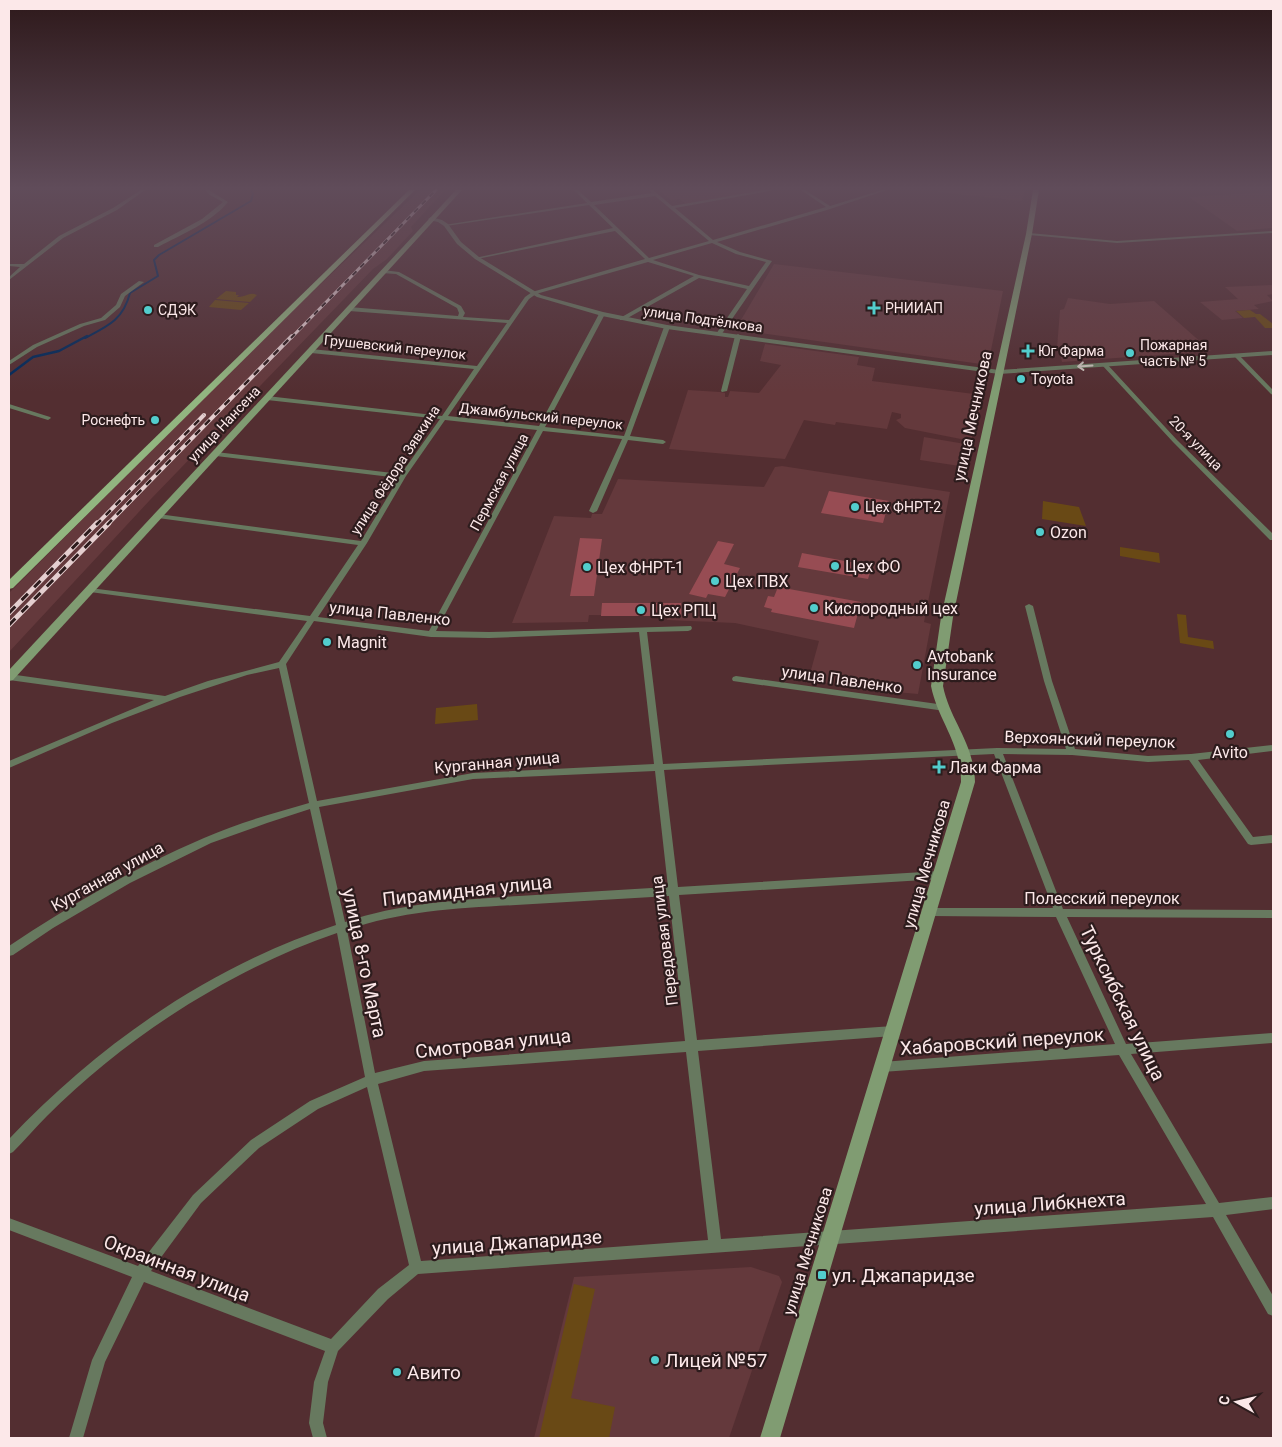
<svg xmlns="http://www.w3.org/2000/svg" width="1282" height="1447" font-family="Roboto,sans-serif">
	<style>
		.built { fill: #64393c }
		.green { fill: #694915 }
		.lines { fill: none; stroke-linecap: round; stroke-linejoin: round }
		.stream-far1 { stroke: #002a5b; stroke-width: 2 }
		.stream { stroke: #002a5b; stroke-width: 2.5 }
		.building { fill: #974c53 }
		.minor { fill: #67795f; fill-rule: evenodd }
		.tertiary { fill: #67795f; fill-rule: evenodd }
		.secondary { fill: #809c72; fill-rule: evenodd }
		.primary { fill: #92b680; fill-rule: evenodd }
		.rail-far2-casing { stroke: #e4cecf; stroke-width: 3 }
		.rail-far1-casing { stroke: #e4cecf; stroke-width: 4 }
		.rail-casing { stroke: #e4cecf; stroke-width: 5 }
		.rail-far2 { stroke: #2d1c1d; stroke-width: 2; stroke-dasharray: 5.5; stroke-linecap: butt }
		.rail-far1 { stroke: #2d1c1d; stroke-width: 2.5; stroke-dasharray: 7; stroke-linecap: butt }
		.rail { stroke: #2d1c1d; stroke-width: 3; stroke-dasharray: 9; stroke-linecap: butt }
		.oneway { stroke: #c8c1b9 }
		.poi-dot { fill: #52cdcd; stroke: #2d1c1d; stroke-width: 2 }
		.labels { text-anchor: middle; stroke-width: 4.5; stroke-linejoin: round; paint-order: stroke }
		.far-poi-label { font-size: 14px; fill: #fce8e9; stroke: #2d1c1d; text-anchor: start }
		.far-street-label { font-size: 14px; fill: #fce8e9; stroke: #2d1c1d }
		.street-label { font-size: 16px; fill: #fce8e9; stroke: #2d1c1d }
		.poi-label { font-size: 16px; fill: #fce8e9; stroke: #2d1c1d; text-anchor: start }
		.near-street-label { font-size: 19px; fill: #fce8e9; stroke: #2d1c1d }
		.near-poi-label { font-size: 19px; fill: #fce8e9; stroke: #2d1c1d; text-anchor: start }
	</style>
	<rect width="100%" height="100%" fill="#532e31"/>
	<g class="built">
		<polygon points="420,190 445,190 411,227 413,231 387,259 373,269 150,500 9,652 9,593 272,330"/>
		<polygon points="659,190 764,190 686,204 680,199 671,200"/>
		<polygon points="939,190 1025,190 1022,201 938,192"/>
		<polygon points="1273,192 1273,228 1237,231 1189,197"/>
		<polygon points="774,264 1003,291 988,365 754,332 756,328 738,325"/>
		<polygon points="1273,285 1273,294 1267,295 1273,301 1254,305 1259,309 1235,311 1243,318 1222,320 1200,302 1238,299 1225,287"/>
		<polygon points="1068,298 1110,304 1154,301 1211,351 1062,362 1059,348 1057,348 1060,310 1064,309"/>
		<polygon points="765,344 859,357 857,365 875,368 872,381 974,394 984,397 971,441 905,428 896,420 901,418 901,414 892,412 887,429 836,422 835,425 804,420 785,459 669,449 688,390 720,392 725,393 725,397 728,397 730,391 759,393 781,365 760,361"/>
		<polygon points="924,437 971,445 966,467 920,460"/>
		<polygon points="782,466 950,492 924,622 931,624 918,694 896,692 897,684 881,682 877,689 808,681 819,641 735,623 667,620 667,616 589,615 588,622 512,623 554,516 591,518 592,514 602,514 618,479 764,487 775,467"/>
		<polygon points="751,1267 779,1276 782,1282 729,1438 534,1438 574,1277"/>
	</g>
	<g class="green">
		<path d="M226,291L236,292V295H239L237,297C244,298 250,291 257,295L250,302L216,299Z"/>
		<polygon points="215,300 249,303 241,310 209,307"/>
		<polygon points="1250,310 1256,314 1260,314 1273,324 1273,328 1265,328 1255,317 1244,318 1236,311"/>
		<polygon points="1043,501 1079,507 1086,526 1042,519"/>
		<polygon points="1120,547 1159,553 1160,563 1120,556"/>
		<polygon points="1177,614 1186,615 1188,637 1213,641 1214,649 1180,643"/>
		<polygon points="477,704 478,720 435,724 436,708"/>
		<polygon points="574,1284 595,1289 571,1398 615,1407 609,1438 539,1438"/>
	</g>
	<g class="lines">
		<path class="stream-far1" d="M85,338C108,326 123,320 130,293L158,276L154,260L159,255L251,201L253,194L251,190"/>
		<polyline class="stream" points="9,375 33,357 59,351 87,336"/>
	</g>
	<g class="building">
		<polygon points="829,491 889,501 883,523 821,513"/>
		<polygon points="580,538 602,539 594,596 570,596"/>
		<polygon points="718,541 734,544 724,564 740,568 725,597 708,594 706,598 689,594"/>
		<polygon points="802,553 872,566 868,579 798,567"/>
		<polygon points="778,587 861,602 854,628 771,612 772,609 764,607 768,596 774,597"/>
		<polygon points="602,603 681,603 681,616 601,616"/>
	</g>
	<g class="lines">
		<g class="minor">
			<polygon points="141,190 145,190 117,210 63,238 9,280 9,277 20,267 9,266 9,264 24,264 59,236 113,208"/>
			<path d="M205,190H209L228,202C211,223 182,234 158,247H154V245L202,219L223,202L210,195Z"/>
			<path d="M574,190H578L591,202L652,193L649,190H653L672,206L764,190H771L769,191L675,208L713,240L826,207L801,190H805L830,206L882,190H887L827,210L717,242L740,252L772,261L721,335L716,334L747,289L699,278L624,320H620V318L694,276L648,262L536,294L529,299L448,416L539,426L599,314L602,312L605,314L545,427L624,436L664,327L667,325L670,327L630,436L663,440L666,442L663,444L628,440L597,511L593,513L589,511L622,439L543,431L436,631L489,632L691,626L692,628L691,630L688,631L647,632L663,764L997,748L1066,749L1044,681L1025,606L1029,604L1033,606L1052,681L1075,749L1148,756L1191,754L1273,745V751L1198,760L1253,837L1273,835V843L1251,845L1248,844L1189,760L1148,762L1072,755L1003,754L1063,909L1273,910V918L1067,917L1126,1044L1273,1033V1043L1131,1054L1219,1203L1273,1197V1209L1226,1215L1273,1296V1316L1268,1314L1213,1217L418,1274L388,1299L338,1351L328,1382L323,1423L327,1438H313L309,1423L314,1382L325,1351L144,1282L105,1362L83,1438H69L92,1360L132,1277L9,1230V1218L138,1266L193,1195L251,1140L310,1101L365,1077L337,933C231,969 126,1037 47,1116C35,1128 25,1140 13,1152L9,1154V1139C99,1044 210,966 336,925L310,809L267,823L211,843L130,883L53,928L13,955L9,956V946C70,905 136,867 204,838C238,823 274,813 309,803L279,668L247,675L180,697L112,723L9,768V761L154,700L9,680V674L165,696L208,681L279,662L307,621L90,592L86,590L90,588L310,616L358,545L158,518L154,516L158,514L361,541L399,478L216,456L213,454L216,452L401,474L440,419L267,400L264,398L267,396L442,416L474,369L311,353L308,351L311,349L477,366L507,323L349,311L346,309L349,307L458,316L459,313L457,308L396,274L381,273V271L383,270L399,272L461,306L465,313L463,317L509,320L525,297L532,292L645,259L615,231L477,259L475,258L613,228L589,205L446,226L444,225L587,203ZM655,196L709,241L649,258L594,205ZM712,243L736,254L766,262L749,286L699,275L653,260ZM445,420L537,430L429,631L318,617L367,543L406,476ZM314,621L431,637L489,638L639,632L654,764L473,773L317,801L286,664ZM994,754L1053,908H930L926,909L925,912L926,915L930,916L1056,917L1115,1044L882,1062L878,1063L876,1067L878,1071L882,1072L1119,1055L1206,1204L721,1239L698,1051L893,1036L897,1035L899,1031L897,1027L893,1026L697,1040L679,895L940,879L944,878L945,875L944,872L940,871L678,887L664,770ZM655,771L668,887C618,890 569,893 519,896C460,900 401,903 345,922L319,807L473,779ZM669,896L685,1041L424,1061L375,1073L347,930C401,911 459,908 516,905C567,902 618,899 669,896ZM686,1052L708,1240L421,1261L378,1084L424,1071ZM367,1087L409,1265L378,1289L331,1339L151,1271L201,1203L259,1148L318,1109Z"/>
			<polygon points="1273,231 1273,233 1117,243 1029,235 1027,234 1029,233 1117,241"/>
			<polygon points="139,281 144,282 125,296 120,307 105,320 84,326 37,347 9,365 9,361 33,345 80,324 101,318 116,305 121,294"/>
			<polygon points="738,334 741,336 727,391 722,392 721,391 735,336"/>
			<polygon points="1234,354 1238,354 1273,390 1273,395 1271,394 1234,356"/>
			<polygon points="1102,363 1106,363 1177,440 1273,534 1273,540 1270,540 1173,442 1102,365"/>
			<polygon points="9,404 50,417 51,418 48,420 9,408"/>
			<polygon points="736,676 945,705 949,708 945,711 733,681 732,679 733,677"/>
		</g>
		<polygon class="tertiary" points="431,217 442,220 448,224 461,242 479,257 541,295 603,312 667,325 999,370 1273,351 1273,355 999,374 667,329 602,316 537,297 475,259 457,244 444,226 438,222 429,220 428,219"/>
		<g class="secondary">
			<polygon points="456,190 462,190 13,680 9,681 9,670"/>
			<path d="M1033,190H1039L1032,234L953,617L943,686C950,721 974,742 975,782L780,1438H760L961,782C961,742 938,721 931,686L941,617L1026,234Z"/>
		</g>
		<polygon class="primary" points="409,190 415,190 13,588 9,589 9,580"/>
		<defs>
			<polyline id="rail-far2" points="291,338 436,190"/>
			<g id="rail-far1">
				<polyline points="96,525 204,415"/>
				<polyline points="107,525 292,336"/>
			</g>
			<g id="rail">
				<polyline points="9,613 97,523"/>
				<polyline points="9,625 109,523"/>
			</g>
		</defs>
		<use href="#rail-far2" class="rail-far2-casing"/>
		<use href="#rail-far1" class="rail-far1-casing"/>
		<use href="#rail" class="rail-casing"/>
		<use href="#rail-far2" class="rail-far2"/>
		<use href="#rail-far1" class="rail-far1"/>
		<use href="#rail" class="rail"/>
	</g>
	<defs><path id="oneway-shaft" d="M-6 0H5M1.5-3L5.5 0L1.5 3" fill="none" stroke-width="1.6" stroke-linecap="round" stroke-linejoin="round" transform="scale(1.25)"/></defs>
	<use class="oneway" href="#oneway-shaft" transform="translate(1085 366) rotate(176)"/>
	<linearGradient id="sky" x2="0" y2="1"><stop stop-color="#2e191b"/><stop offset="0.48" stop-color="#604c5a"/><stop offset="1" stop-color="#604c5a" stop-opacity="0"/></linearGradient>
	<rect width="1282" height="392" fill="url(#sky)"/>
	<g class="poi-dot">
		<path d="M871.5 300.5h5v5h5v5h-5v5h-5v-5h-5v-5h5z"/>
		<circle cx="148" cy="310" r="5"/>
		<path d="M1025.5 343.5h5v5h5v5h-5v5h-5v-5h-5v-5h5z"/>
		<circle cx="1130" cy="353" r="5"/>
		<circle cx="1021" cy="379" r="5"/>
		<circle cx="155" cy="420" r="5"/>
		<circle cx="855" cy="507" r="5"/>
		<circle cx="1040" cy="532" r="5"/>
		<circle cx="835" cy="566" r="5"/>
		<circle cx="587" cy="567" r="5"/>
		<circle cx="715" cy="581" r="5"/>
		<circle cx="814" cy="608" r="5"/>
		<circle cx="641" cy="610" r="5"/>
		<circle cx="327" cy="642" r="5"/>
		<circle cx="917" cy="665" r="5"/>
		<circle cx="1230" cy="734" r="5"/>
		<path d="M936.5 759.5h5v5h5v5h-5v5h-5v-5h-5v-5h5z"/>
		<rect x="817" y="1270" width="10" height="10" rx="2.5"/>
		<circle cx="655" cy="1360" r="5"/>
		<circle cx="397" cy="1372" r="5"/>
	</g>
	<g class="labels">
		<g class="far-poi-label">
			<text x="885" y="313">РНИИАП</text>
			<text x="158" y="315">СДЭК</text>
			<text x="1140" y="350">Пожарная<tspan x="1140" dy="16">часть № 5</tspan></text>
			<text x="1038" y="356">Юг Фарма</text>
			<text x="1031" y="384">Toyota</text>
			<text x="145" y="425" text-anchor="end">Роснефть</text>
			<text x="865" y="512">Цех ФНРТ-2</text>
		</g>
		<g class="far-street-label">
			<text transform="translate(703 319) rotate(8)" y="5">улица Подтёлкова</text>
			<text transform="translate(395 347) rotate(6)" y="5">Грушевский переулок</text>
			<text transform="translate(541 416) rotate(6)" y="5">Джамбульский переулок</text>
			<text transform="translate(224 424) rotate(-47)" y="5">улица Нансена</text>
			<text transform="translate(1196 443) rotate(46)" y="5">20-я улица</text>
			<text transform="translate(395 470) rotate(-57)" y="5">улица Фёдора Зявкина</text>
			<text transform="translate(499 482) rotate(-62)" y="5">Пермская улица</text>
		</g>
		<g class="street-label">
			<text transform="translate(972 416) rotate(-78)" y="6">улица Мечникова</text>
			<text transform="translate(390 613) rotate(6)" y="6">улица Павленко</text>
			<text transform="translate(842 679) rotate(8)" y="6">улица Павленко</text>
			<text transform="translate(1090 739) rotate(2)" y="6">Верхоянский переулок</text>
			<text transform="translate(497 762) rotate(-5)" y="6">Курганная улица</text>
			<text transform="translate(926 864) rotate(-74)" y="6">улица Мечникова</text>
			<text transform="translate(107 876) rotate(-29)" y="6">Курганная улица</text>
			<text x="1102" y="904">Полесский переулок</text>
			<text transform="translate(664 941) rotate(-97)" y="6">Передовая улица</text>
			<text transform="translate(807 1251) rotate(-73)" y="6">улица Мечникова</text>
		</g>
		<g class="poi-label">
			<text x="1050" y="538">Ozon</text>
			<text x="845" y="572">Цех ФО</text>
			<text x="597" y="573">Цех ФНРТ-1</text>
			<text x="725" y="587">Цех ПВХ</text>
			<text x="824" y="614">Кислородный цех</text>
			<text x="651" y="616">Цех РПЦ</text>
			<text x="337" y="648">Magnit</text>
			<text x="927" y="662">Avtobank<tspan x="927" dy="18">Insurance</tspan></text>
			<text x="1230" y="758" text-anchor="middle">Avito</text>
			<text x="949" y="773">Лаки Фарма</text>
		</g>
		<g class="near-street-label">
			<text transform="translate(467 890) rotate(-6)" y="7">Пирамидная улица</text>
			<text transform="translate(365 963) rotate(78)" y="7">улица 8-го Марта</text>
			<text transform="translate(1123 1003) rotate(64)" y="7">Турксибская улица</text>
			<text transform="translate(1002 1041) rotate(-4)" y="7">Хабаровский переулок</text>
			<text transform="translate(493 1043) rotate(-6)" y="7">Смотровая улица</text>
			<text transform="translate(1050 1203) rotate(-4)" y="7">улица Либкнехта</text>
			<text transform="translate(517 1242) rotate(-4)" y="7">улица Джапаридзе</text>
			<text transform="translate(177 1268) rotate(21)" y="7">Окраинная улица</text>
		</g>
		<g class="near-poi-label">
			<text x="832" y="1282">ул. Джапаридзе</text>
			<text x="665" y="1367">Лицей №57</text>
			<text x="407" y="1379">Авито</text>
		</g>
	</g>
	<rect width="1282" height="1447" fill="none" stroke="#fce8e9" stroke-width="20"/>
	<g transform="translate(1237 1402) rotate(278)" stroke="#2d1c1d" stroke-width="4" paint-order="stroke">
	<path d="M0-4L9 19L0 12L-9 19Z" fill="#fce8e9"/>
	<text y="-8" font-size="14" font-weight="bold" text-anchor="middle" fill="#fce8e9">С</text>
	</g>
</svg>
